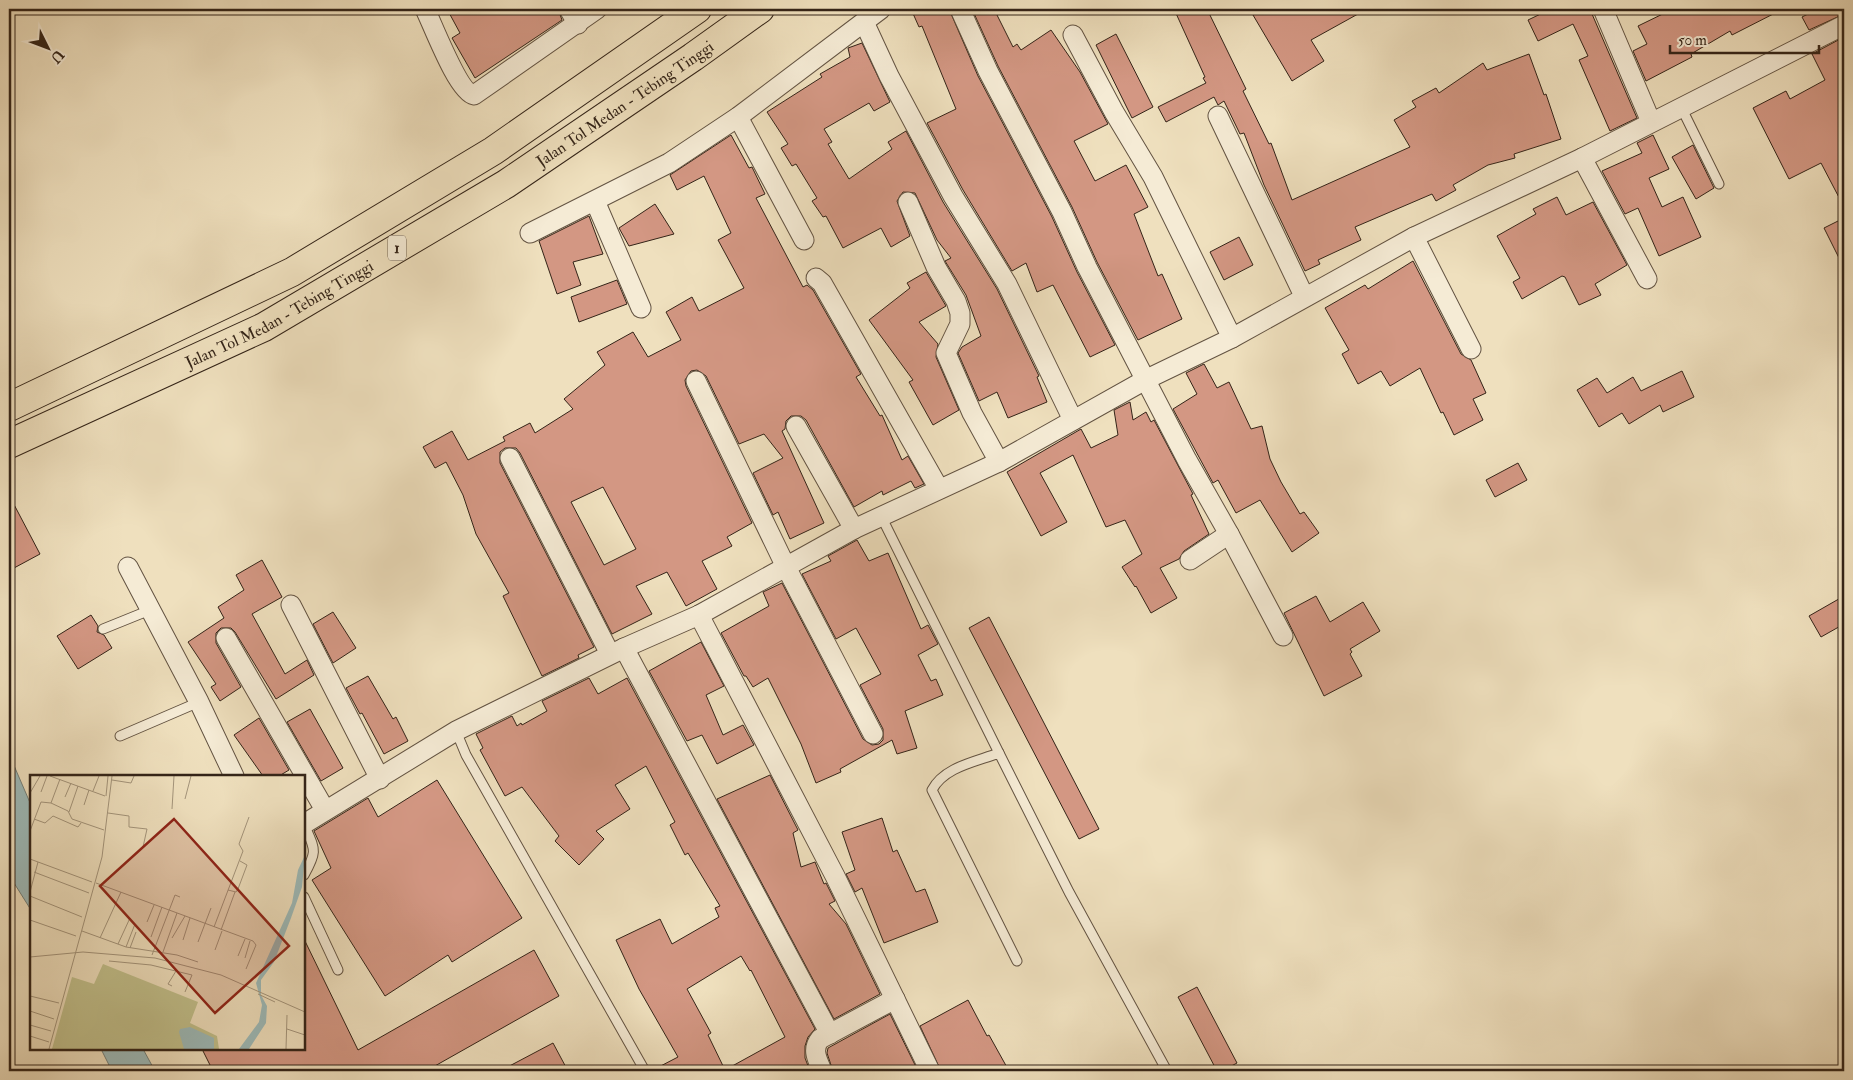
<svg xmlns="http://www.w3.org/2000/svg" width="1853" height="1080" font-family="'IM FELL Double Pica',serif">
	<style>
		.water { fill: #9dbbba; stroke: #737f79 }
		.building { fill: #d39783; stroke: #342418; fill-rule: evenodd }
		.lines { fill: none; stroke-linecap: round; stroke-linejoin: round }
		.lane-casing { stroke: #635342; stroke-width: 11 }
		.street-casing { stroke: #635342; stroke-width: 21 }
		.highway-casing { stroke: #342418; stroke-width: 30 }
		.lane { stroke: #f5ebd5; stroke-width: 9 }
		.street { stroke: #f5ebd5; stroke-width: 19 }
		.highway { stroke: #efe0be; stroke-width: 28 }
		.labels { text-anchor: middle; stroke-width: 4; stroke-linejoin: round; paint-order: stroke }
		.shield { fill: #f5ebd5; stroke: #6e6051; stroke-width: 1 }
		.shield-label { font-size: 15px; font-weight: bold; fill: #342418 }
		.street-label { font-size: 16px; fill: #342418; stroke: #f5ebd5 }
		.inset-road { fill: none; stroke: #a4957c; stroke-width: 1 }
		.view { fill: #8f2418; fill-opacity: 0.15; stroke: #8f2418; stroke-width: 2.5 }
		.inset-edge { fill: none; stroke: #342418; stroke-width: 2.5 }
	</style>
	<rect width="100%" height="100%" fill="#efe0be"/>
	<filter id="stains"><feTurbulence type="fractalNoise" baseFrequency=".004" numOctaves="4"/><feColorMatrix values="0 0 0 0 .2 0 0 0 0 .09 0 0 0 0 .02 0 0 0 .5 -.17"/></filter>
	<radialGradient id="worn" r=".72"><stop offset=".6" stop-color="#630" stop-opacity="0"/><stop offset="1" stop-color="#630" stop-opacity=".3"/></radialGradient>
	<g class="water">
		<polygon points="9,754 31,805 31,910 9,875"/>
		<polygon points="101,1049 143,1049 155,1071 112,1071"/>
	</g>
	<g class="building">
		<polygon points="447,9 558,9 562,20 475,78 452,38 460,33"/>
		<polygon points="911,9 949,9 978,76 1052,217 1077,272 1115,345 1090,357 1053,285 1037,292 1026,263 1012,271 963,190 927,123 956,109 922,26 919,27"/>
		<polygon points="972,9 994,9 1013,47 1017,44 1021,50 1051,30 1080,72 1108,124 1074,141 1095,181 1126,165 1148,207 1134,214 1158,276 1162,274 1182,319 1138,340 1097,262 1072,207 998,66"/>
		<polygon points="1174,9 1207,9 1246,89 1243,91 1269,144 1271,143 1292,200 1410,147 1394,120 1416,107 1412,101 1436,88 1439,93 1483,63 1487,70 1529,54 1544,95 1546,94 1561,139 1514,154 1515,158 1488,165 1453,185 1456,190 1436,201 1432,194 1355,227 1361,240 1318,260 1320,264 1305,271 1264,185 1244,133 1240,134 1224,101 1218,105 1214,97 1166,122 1158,107 1206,83 1203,78 1205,77"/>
		<polygon points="1262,9 1367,9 1311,40 1324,61 1292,81 1253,15"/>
		<polygon points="1551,9 1592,9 1592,14 1637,118 1610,131 1579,60 1588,56 1573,24 1538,41 1528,20"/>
		<polygon points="1673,9 1783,9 1732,35 1730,31 1691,54 1692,57 1646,81 1633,51 1647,44 1638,26"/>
		<polygon points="1818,9 1844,9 1844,14 1809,30 1802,17"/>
		<polygon points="1116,34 1153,107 1132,118 1096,45"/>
		<polygon points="1844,37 1844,207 1821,163 1789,179 1753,108 1786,91 1790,99 1825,80 1812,54"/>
		<polygon points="862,43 890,102 874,111 869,103 824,129 832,142 828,144 849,179 892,149 888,142 906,131 943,202 997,289 1039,376 1037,377 1047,402 1008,418 997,392 979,401 958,353 962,347 981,336 966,295 945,261 951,258 937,240 915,193 903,192 897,201 910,236 891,247 881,228 843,248 826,216 823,217 812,201 817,198 796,164 792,166 781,148 788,144 767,112 822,77 820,74 850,57 848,48"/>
		<path d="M731,135L749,168L752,167L765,194L756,198L803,287L807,285L813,290L861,374L856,377L880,416L882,415L902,460L908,456L924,484L915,488L911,481L883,495L882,491L854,507L806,420L801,416H791L786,421L785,429L782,431L824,523L790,539L778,512L773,515L753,473L783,458L764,434L739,444L706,376L697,370L691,371L685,380L686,386L752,523L727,537L732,546L702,561L717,589L686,606L667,572L636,586L652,614L612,634L520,453L516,448H505L500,452V463L594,647L578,655L579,658L542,676L503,596L509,593L476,534L463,495L446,462L435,468L423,447L452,431L468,460L505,441L503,437L530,423L535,433L573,409L564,399L605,365L597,352L633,332L648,357L681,340L666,312L692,297L699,311L744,288L718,240L731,233L704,176L677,190L670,175ZM603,487L636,549L604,565L571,502Z"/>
		<polygon points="1653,135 1669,169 1649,178 1662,207 1683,197 1701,237 1659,256 1638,208 1625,214 1602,171 1642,153 1637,143"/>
		<polygon points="1693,145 1714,188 1696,199 1672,157"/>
		<polygon points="1557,197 1566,215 1593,202 1627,265 1595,284 1601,295 1579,305 1565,277 1562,276 1522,299 1513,282 1520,278 1497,236 1536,214 1533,209"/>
		<polygon points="655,204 674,234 629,246 619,228"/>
		<polygon points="589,216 603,254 573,262 581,285 557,294 539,241"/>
		<polygon points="1844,218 1844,268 1824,228"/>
		<polygon points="1239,237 1253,265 1224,280 1210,252"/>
		<polygon points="1413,261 1461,354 1471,360 1486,393 1473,399 1483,420 1454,435 1443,412 1441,413 1420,368 1390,386 1381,371 1358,384 1342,354 1349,350 1325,308 1365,285 1368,289"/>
		<polygon points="926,272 946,306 919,322 938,344 936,357 959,410 933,425 909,382 913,380 869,320 910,288 907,283"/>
		<polygon points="617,280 627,304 579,322 571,297"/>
		<polygon points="1204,364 1217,388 1229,382 1251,429 1262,426 1270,459 1281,482 1300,514 1304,512 1319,533 1292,552 1260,500 1236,513 1218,480 1213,483 1173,409 1197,394 1186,373"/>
		<polygon points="1682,371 1694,397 1663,412 1660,405 1629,424 1622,413 1599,427 1577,390 1597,378 1607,393 1633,377 1641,391"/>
		<polygon points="1130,402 1133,420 1146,412 1151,422 1154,420 1193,494 1191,495 1209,534 1184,551 1179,559 1160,568 1177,598 1151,613 1136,586 1135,587 1122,567 1142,554 1125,520 1106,527 1073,455 1040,473 1067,522 1041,536 1007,472 1081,429 1091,448 1118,435 1114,410"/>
		<polygon points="1518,463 1527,480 1495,497 1486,480"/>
		<polygon points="9,495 40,554 14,568 9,557"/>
		<polygon points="857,540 869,561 888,553 921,629 928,625 938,644 918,655 931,681 936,679 943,695 905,711 917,748 897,754 892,740 840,769 841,772 816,783 801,744 768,678 753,687 746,676 744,676 721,633 769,606 763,592 782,583 863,739 872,745 879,744 883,740 883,729 860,685 881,674 856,628 836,639 802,574 831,561 828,556"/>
		<polygon points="262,560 282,597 252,614 285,674 307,660 314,675 276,699 235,632 231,628 221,628 216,633 216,643 241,687 220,701 211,687 216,684 188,642 224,618 218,607 244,590 236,575"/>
		<polygon points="1316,596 1330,622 1363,602 1380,631 1350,649 1352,652 1350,654 1362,676 1324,696 1284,613"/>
		<polygon points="1844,596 1844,624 1821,637 1809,616"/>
		<polygon points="333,612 356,648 333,663 313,624"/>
		<polygon points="91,615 98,626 97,632 104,635 112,648 78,669 57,636"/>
		<polygon points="989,617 1099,829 1079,839 969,628"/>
		<polygon points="701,642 724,686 706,695 723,735 743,725 754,745 717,764 702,735 687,741 649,671"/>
		<polygon points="368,676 393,719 396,717 408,741 384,754 362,713 360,714 346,688"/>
		<path d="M589,678L598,694L627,678L815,1029L808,1037L805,1046V1058L810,1071H651L678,1057L639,989L616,940L660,919L672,944L719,917L715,908L720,906L688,853L685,855L670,825L675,822L646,766L615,785L630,809L596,831L604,839L579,865L555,841L559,836L522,787L505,796L480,750L483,748L476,734L512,716L517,726L521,723L522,725L547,711L542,701ZM741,956L750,971L751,970L785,1037L725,1070L708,1035L711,1033L687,989Z"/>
		<polygon points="310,709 343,768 321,781 287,722"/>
		<polygon points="259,718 289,770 279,776 263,776 234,735"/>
		<polygon points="770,775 798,830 793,833 801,867 815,862 824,884 826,883 835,901 829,904 846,924 880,994 834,1019 717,799"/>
		<polygon points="437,780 522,918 452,962 448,955 385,996 312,880 331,868 314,831 368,798 378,817"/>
		<polygon points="882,818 893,852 897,850 916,892 925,889 938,922 884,943 862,888 855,892 846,874 855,870 842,832"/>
		<polygon points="304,939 358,1050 534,950 559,996 426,1071 213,1071 202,1049 304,1049"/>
		<polygon points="1197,987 1237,1063 1222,1071 1217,1071 1178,997"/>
		<polygon points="968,1000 987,1036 989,1035 1009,1071 941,1071 920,1026"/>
		<polygon points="890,1014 918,1071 833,1071 827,1053 828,1048"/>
		<polygon points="553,1043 568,1071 500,1071"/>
	</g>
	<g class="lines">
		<defs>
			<g id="lane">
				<polyline points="1681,107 1719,184"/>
				<polyline points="881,516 999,753"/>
				<polyline points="103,629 150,610"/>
				<polyline points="456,731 466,755 645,1071"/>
				<polyline points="120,736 199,702"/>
				<path d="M304,824C315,850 318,850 304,875"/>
				<polyline points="304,897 338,970"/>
				<path d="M1017,961L932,790C944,767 975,762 999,753L1069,892L1167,1071"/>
			</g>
			<g id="street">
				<path d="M425,9C433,25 458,92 474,95L597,9"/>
				<polyline points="569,9 578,24"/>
				<polyline points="960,9 988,71 1062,212 1087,267 1187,460 1229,534 1190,560"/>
				<polyline points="1603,9 1651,122"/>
				<polyline points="864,22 889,76 953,196 1007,284 1073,420"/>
				<polyline points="1073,35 1114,112 1153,177 1232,338"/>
				<polyline points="1218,116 1304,296"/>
				<polyline points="738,117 804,240"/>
				<polyline points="1582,158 1647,279"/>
				<polyline points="595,201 641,308"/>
				<polyline points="908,202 936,267 956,301 960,313 960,324 946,353 972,413 999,462"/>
				<polyline points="530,233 669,163 738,117 881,9"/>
				<polyline points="1414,237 1471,349"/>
				<polyline points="816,278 822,283 939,489"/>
				<polyline points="696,381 786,567 873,734"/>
				<polyline points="796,426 854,529"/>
				<polyline points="510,458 610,654"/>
				<polyline points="1229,534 1283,636"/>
				<polyline points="128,567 199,702 234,776"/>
				<polyline points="291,605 380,779"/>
				<polyline points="699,615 835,876 930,1071"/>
				<polyline points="226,638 325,810"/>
				<polyline points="624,648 830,1034"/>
				<polyline points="304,824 456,731 624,648 699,615 854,529 999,462 1147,379 1232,338 1414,237 1582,158 1844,25"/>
				<path d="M822,1071C818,1060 811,1050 820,1039L895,999"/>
			</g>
			<g id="highway">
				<polyline points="9,407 292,272 493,151 697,9"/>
				<path id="s1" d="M9,444L264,327L506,184L693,57L760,9"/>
			</g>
		</defs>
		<use href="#lane" class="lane-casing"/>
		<use href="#street" class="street-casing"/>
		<use href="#highway" class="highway-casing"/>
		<use href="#lane" class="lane"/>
		<use href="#street" class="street"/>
		<use href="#highway" class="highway"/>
	</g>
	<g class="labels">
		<rect class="shield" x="388" y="235.5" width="18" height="25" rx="4"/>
		<g class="shield-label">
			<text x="397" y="253">1</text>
		</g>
		<g class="street-label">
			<text dy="6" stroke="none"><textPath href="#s1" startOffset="705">Jalan Tol Medan - Tebing Tinggi</textPath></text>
			<text dy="6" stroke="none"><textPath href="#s1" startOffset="300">Jalan Tol Medan - Tebing Tinggi</textPath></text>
		</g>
	</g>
	<g transform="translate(30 775)">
		<rect width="275" height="275" fill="#efe0be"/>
		<path d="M73,189L168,227L160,248L187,261L189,274H22L42,202L64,209Z" fill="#c1c08c"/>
		<path d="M275,80L272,112L261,143L244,187L231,205V220L237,231L236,248L219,274H209L229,247L232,230L226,208L262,128L268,95ZM160,252L184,263V274H154L149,257L150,254Z" fill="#9dbbba"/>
		<path class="inset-road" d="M20,1L75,21M82,5L101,8L104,1M63,16L69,1M11,17L17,1M0,18L10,1M76,21L78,1M35,22L41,8M155,24L161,1M21,28L38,36L42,44L74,55M54,30L59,15M142,34L144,1M39,37L48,11M78,38L99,41V52L117,54L113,72M4,44L15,48L23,41L48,52L51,48M0,56L11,27L21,28L30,4M0,84L62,107M4,97L59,118M66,108L223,166L226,170L216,194M198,115L206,117L208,114L217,90L210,86M0,117L8,87M0,121L52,142M0,145L46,161M117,147L124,130M184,152L213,76L209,69L219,42M191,155L205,117M52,156L96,172L147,180L168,187M121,162L132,132M70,163L91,117M142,163L155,141M153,165L160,143M168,167L181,133M88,169L100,143M96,172L105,149M100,173L106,157M185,175L192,156M133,177L147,138M122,180L145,120L150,122M208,181L215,164M0,182L53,177L125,183L191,200L275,237M215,183L220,166M79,186L121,190L162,200L155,217M142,211L138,209L146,196M228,219L245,227M0,221L29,228M0,236L24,244M0,250L21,256M257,254L275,260M0,261L19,267M19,274L72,82L82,1M256,274L257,240"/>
		<path class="view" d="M144,44L259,171L185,238L70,111Z"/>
		<rect width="275" height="275" class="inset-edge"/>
	</g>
	<rect width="1853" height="1080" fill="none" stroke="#efe0be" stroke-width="30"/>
	<rect x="10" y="10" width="1833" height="1060" fill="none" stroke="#342418" stroke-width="2.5"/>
	<rect x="15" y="15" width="1823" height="1050" fill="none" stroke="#342418"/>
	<g transform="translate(48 48) rotate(132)" stroke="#f5ebd5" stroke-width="4" paint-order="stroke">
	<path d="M0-4L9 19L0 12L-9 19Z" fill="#342418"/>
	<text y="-8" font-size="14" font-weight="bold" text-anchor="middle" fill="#342418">U</text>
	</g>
	<path d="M1670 45v8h149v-8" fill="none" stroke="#342418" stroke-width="2.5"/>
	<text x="1678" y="45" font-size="15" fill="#342418" stroke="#f5ebd5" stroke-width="4" paint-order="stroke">50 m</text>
	<rect width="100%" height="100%" filter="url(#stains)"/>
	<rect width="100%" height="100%" fill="url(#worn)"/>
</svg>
